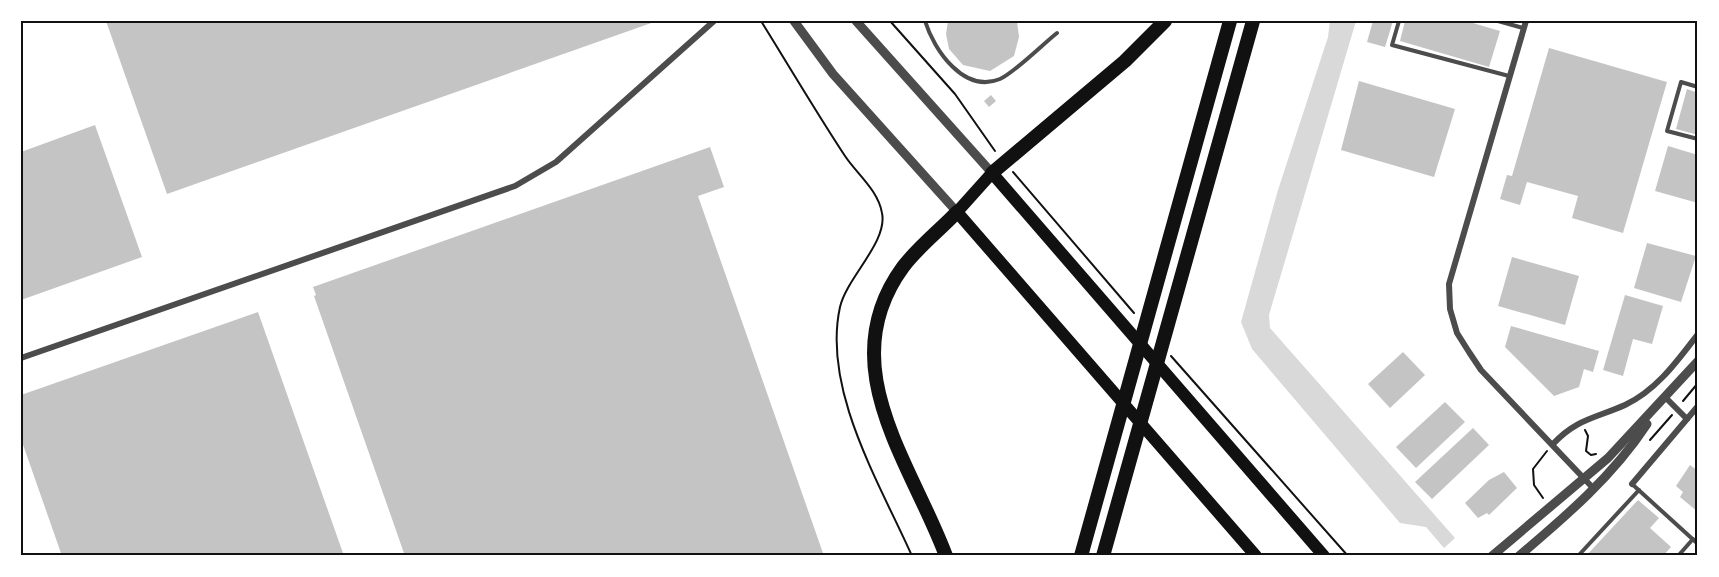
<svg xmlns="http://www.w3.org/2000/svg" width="1719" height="577" font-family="'Sofia Sans Condensed',sans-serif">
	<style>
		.water { fill: #d9d9d9 }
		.building { fill: #c4c4c4 }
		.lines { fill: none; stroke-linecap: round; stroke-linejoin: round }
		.path { stroke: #111; stroke-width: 2 }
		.service { stroke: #4c4c4c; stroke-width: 4 }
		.minor { stroke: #4c4c4c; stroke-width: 6 }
		.tertiary { stroke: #4c4c4c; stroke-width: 9 }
		.primary { stroke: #111; stroke-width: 12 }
		.motorway { stroke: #111; stroke-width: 14 }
		.neatline { fill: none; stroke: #111; stroke-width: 2 }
	</style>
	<rect width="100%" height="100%" fill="#fff"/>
	<polygon class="water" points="1330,21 1356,21 1269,315 1270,328 1455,538 1444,548 1426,527 1400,523 1252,349 1241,322 1278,190 1328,37"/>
	<g class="building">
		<polygon points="106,21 657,21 167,194"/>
		<polygon points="948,21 1017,21 1019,37 1014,56 990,71 963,65 949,49 946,34"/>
		<polygon points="1373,21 1393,21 1385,47 1367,42"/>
		<polygon points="1405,21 1466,21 1500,31 1489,67 1400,41"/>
		<polygon points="1549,48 1667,82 1623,233 1572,218 1578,196 1527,182 1520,205 1500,199 1507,175 1512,176"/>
		<polygon points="1359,81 1455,109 1434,177 1341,150"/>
		<polygon points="1687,89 1698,93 1698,135 1676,129"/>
		<polygon points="991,95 996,101 989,107 984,101"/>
		<polygon points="95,125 142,257 21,300 21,152"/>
		<polygon points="1668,146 1698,155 1698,203 1655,191"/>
		<polygon points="710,147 724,187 698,196 824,556 405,556 314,296 316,295 313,287"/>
		<polygon points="1647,243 1696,256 1681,302 1634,288"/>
		<polygon points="1512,257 1579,276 1565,325 1498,306"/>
		<polygon points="1625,295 1663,306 1652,344 1633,339 1623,376 1603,370"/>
		<polygon points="258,312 344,556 62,556 21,439 21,395"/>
		<polygon points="1511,326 1599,351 1593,372 1584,369 1579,387 1554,396 1505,347"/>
		<polygon points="1403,352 1425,375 1390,408 1368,384"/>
		<polygon points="1445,402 1465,422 1416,468 1396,447"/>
		<polygon points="1473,428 1489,445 1432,499 1415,482"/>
		<polygon points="1690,465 1698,471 1698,512 1680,497 1683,492 1676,486"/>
		<polygon points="1504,472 1517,488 1489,515 1487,513 1478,518 1465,503 1489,480"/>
		<polygon points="1638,500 1659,518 1650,528 1671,547 1663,556 1586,556"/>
	</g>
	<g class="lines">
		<g class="path">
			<path d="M761,21C789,66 816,112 845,156C857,174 878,190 882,213C888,242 847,277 840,307C822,389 879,482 912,556"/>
			<polyline points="890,21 955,94 995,151"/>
			<polyline points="1013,172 1134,313"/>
			<polyline points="1171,356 1348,556"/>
			<polyline points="1683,401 1698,383"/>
			<polyline points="1585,430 1588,436 1586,451 1591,455 1596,454"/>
			<polyline points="1650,440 1672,415"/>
			<polyline points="1543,498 1534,485 1533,469 1547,451"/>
		</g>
		<g class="service">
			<path d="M925,21C934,50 964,94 1000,79C1014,73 1043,44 1057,33"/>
			<polyline points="1399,21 1392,45 1509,76"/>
			<polyline points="1498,21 1523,28"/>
			<polyline points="1698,87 1681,82 1667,131 1698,139"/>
			<polyline points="1632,484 1698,544"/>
			<polyline points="1578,556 1639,490"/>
			<polyline points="1678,556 1693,539"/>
		</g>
		<g class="minor">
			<polyline points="1526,21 1449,284 1450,309 1457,333 1469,352 1481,370 1594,489"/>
			<polyline points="21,358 515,186 556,162 714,21"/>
			<polyline points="1666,398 1687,419"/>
			<path d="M1553,444C1576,419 1596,418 1625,405C1657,390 1678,360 1698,334"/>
			<polyline points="1632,484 1698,406"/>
		</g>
		<g class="tertiary">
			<polyline points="794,21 833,74 957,212"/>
			<polyline points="856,21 992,173"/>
			<polyline points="1492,556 1608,458 1698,361"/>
			<path d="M1519,556C1566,516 1613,476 1647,424"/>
		</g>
		<polyline class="primary" points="1256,556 957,212 992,173 1324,556"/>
		<g class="motorway">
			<polyline points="992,173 1125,61 1165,21"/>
			<path d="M946,556C911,462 831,365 903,267C918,247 940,230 957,212"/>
			<polyline points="1081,556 1230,21"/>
			<polyline points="1103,556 1253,21"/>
		</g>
	</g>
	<rect width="1719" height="577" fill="none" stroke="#ffffff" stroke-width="45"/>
	<rect x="22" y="22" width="1674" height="532" class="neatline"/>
</svg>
